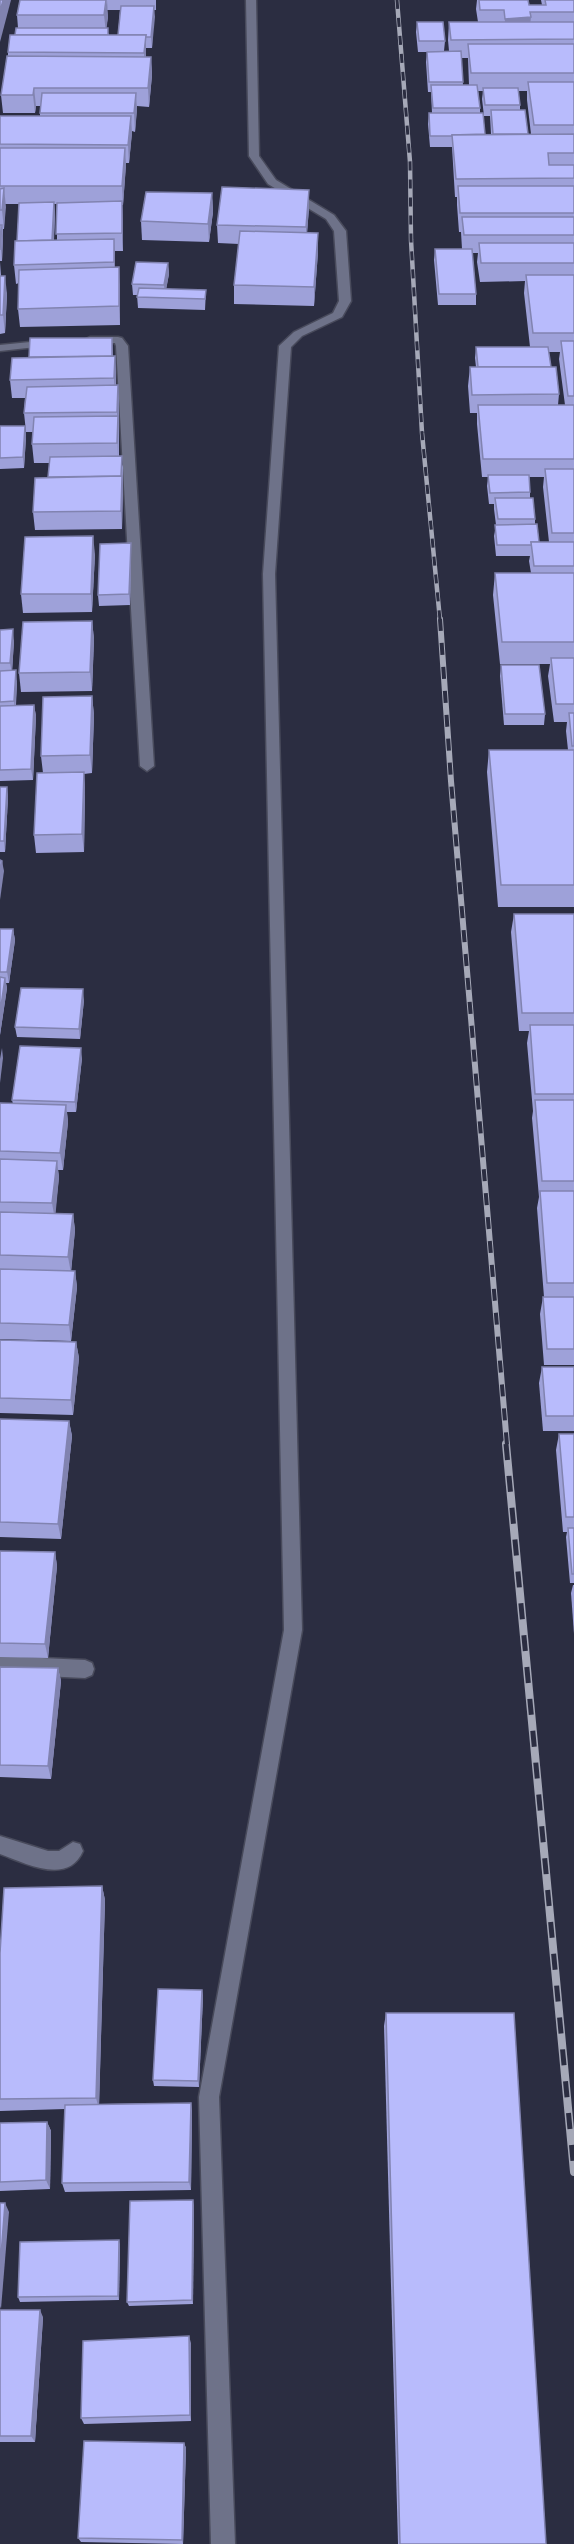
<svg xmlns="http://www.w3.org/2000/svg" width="574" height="2544" font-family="Jost,sans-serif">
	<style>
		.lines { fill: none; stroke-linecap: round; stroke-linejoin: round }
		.service-casing { stroke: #484a5b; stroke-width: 3 }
		.minor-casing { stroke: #484a5b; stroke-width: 3 }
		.service { fill: #6e7289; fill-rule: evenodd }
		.minor { fill: #6e7289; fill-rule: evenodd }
		.rail-far2-casing { stroke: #a6a9b8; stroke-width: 4.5 }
		.rail-far1-casing { stroke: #a6a9b8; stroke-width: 6 }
		.rail-casing { stroke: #a6a9b8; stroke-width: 8 }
		.rail-far2 { stroke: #2b2d41; stroke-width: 3; stroke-dasharray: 9; stroke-linecap: butt }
		.rail-far1 { stroke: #2b2d41; stroke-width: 4; stroke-dasharray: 12; stroke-linecap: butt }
		.rail { stroke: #2b2d41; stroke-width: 5; stroke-dasharray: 16; stroke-linecap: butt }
		.wall { fill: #9ea1d9; fill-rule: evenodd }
		.shaded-wall { fill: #8183b0 }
		.building { fill: #b8bbfc; stroke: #8183b0; stroke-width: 1.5 }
	</style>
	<rect width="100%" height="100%" fill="#2b2d41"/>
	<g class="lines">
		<defs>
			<polygon id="service" points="246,0 256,0 259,156 276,180 334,215 346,231 351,301 342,317 302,336 291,347 275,574 302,1630 219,2097 235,2544 211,2544 199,2097 284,1630 263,574 279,346 294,332 333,313 339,301 334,231 326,219 268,184 249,156"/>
			<g id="minor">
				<polygon points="118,337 122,338 128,346 154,766 147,771 140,766 116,346 115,343 90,343 84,340 90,337"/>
				<polygon points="50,340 56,343 54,345 0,351 0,345"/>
				<polygon points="0,1656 85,1660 92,1663 94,1669 92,1675 85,1678 0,1674"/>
				<path d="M0,1836L48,1851H59L73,1842L80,1844L83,1851C68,1886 25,1863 0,1854Z"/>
			</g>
		</defs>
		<use href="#service" class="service-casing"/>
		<use href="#minor" class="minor-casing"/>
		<use href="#service" class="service"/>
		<use href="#minor" class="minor"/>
		<defs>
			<polyline id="rail-far2" points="397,0 410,162 411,240 422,433 440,620"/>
			<polyline id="rail-far1" points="440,619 451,781 507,1445"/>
			<polyline id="rail" points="506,1444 574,2172"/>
		</defs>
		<use href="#rail-far2" class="rail-far2-casing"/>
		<use href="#rail-far1" class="rail-far1-casing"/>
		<use href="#rail" class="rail-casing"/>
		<use href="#rail-far2" class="rail-far2"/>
		<use href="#rail-far1" class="rail-far1"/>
		<use href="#rail" class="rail"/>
	</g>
	<g class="wall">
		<path d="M20,0H156V10H154L152,48H146V57H151L152,75L149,107L137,106L135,132L132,131L129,163H126L123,205H122L123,251H115V267L120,286V325L20,327L18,309L19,283L16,284L14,265L17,241L19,204H5L4,229H3V236L2,261H0V116H40V106H36L35,113H3L1,95L8,56V52L18,28L17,15ZM107,10H120L118,35H109L106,28L108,17ZM54,204H57V240H54L55,213Z"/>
		<path d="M477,0H528L529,5H542L541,0H574V907H498L487,772L489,750H568L566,731L567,722H554L548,676L550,664H500L493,595L495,573H531L529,561L530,556H496L494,536L496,525L494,509V504H489L487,486L488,477H482L477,424V413H470L468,386L470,367H476L475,358L476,347H530L524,293L525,281L480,282L477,262L478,253H472L476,294V305H438L434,260L435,249H462L461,232H459L457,205V197H455L452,147H430L428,124L429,113H432L431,92H428L426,62L427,52H418L416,32L417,22L445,41L444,51H449L448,40L449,22H478L476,9ZM461,58H468L469,85H463ZM478,91H483L482,99L484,116H490L491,134H485L480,113V108ZM518,91H527V100L531,134H528L520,110V105ZM548,352H560L559,359L565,405H558L559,394L551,367ZM529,477H544L543,487L549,542H539L535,524V519L530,498V492Z"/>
		<polygon points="212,193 213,212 209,242 142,240 141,221"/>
		<polygon points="309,208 307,233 318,233 318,252 314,306 234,304 234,285 239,244 218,243 217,225"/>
		<polygon points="0,262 1,276 7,294 5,333 0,334"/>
		<polygon points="168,263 169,274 166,289 206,290 205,310 138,308 137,295 133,295 132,284"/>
		<polygon points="112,338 113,357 115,356 116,375 116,385 118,385 119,404 119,456 123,467 122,529 35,530 33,512 48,477 50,463 34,463 32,444 33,432 26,432 24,413 25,398 12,398 10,380 29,358"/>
		<polygon points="0,426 25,426 26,437 24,468 0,469"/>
		<polygon points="131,543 131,554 130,605 99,606 98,595"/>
		<polygon points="95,554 92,612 23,613 21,594"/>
		<polygon points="92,621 94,639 92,691 21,692 19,673"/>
		<polygon points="0,630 14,641 12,670 17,682 16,705 34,705 36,716 33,780 0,781"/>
		<polygon points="501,665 545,714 544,725 504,725 500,676"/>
		<polygon points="92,696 94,715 92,773 84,774 85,790 84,852 36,853 34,835 43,773 41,756"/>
		<polygon points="0,787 7,787 8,798 5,852 0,852"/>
		<polygon points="514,914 574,914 574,1365 544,1365 540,1314 543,1297 544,1297 537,1208 539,1197 532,1118 533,1111 527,1043 529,1031 519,1031 511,932"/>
		<polygon points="0,929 13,929 15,940 9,983 6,983 7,988 0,1035"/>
		<polygon points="84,1000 80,1039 17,1037 15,1027"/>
		<polygon points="82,1058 76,1112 67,1112 68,1122 63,1170 58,1170 59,1177 55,1213 73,1214 75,1230 71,1271 75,1271 77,1287 71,1341 0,1339 0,1103 13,1104 12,1100"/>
		<polygon points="0,1340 76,1342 79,1358 73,1415 0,1413"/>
		<polygon points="542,1367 574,1367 574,1431 543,1431 539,1383"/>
		<polygon points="0,1419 69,1421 72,1436 61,1539 0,1537"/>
		<polygon points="559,1434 574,1434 574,1583 570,1583 566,1537 567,1532 563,1532 556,1450"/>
		<polygon points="0,1551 55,1552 57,1566 48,1658 0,1657"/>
		<polygon points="573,1585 574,1585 574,1634 571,1593"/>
		<polygon points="0,1667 58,1668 61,1681 51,1779 0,1777"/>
		<polygon points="102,1886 105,1900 99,2104 191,2103 192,2113 191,2190 65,2192 62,2183 65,2109 0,2111 0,1953"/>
		<polygon points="202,1990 203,1997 199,2087 154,2086 153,2080"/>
		<polygon points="386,2013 546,2544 398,2544 384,2026"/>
		<polygon points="47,2122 51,2131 50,2189 0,2191 0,2123"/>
		<polygon points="194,2205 193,2304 129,2306 127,2302"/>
		<polygon points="120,2244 119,2300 20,2302 18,2297"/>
		<polygon points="0,2310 43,2317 35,2442 0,2442"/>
		<polygon points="191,2343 191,2421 84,2424 81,2418"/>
		<polygon points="184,2443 186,2448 183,2544 81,2542 78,2538"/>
	</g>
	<g class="shaded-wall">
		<polygon points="3,0 11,0 0,42 0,12"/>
		<polygon points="107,0 108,17 106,33 104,15"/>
		<polygon points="154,6 155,17 152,48 151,37"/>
		<polygon points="531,17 529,35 504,37 505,19"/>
		<polygon points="146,35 146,53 145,71 144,53"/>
		<polygon points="151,57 152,75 149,107 148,88"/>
		<polygon points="34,88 36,106 35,113 33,95"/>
		<polygon points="136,93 137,111 135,132 134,113"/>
		<polygon points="131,116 132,134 129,163 128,145"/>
		<polygon points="125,148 126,166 123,205 122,186"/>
		<polygon points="4,188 6,207 4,229 2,210"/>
		<polygon points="309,190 309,208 306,246 306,227"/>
		<polygon points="212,193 213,212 209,242 208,224"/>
		<polygon points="122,201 123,220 123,251 122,233"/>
		<polygon points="54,202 55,213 53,256 52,245"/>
		<polygon points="2,225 3,236 2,261 1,250"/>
		<polygon points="318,233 318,252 314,306 314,287"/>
		<polygon points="114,239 115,257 115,281 114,262"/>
		<polygon points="168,263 169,274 165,296 164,285"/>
		<polygon points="119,267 120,286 120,325 119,306"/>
		<polygon points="5,276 7,294 5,333 3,315"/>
		<polygon points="115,356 116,375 115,397 114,378"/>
		<polygon points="118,385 119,404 118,461 117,412"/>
		<polygon points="25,426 26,437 24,468 23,457"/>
		<polygon points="122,456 123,495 122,529 121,511"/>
		<polygon points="93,536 95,554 92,612 91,594"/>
		<polygon points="131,543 131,554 130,605 129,594"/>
		<polygon points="92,621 94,639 92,691 90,672"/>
		<polygon points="13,629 14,641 12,674 10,663"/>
		<polygon points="16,670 17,682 15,713 14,701"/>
		<polygon points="92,696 94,715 92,773 90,755"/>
		<polygon points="34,705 36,716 33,780 31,769"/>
		<polygon points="84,772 85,790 84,852 82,834"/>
		<polygon points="7,787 8,798 5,852 4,841"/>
		<polygon points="2,861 4,871 0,900 0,877"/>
		<polygon points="13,929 15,940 9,983 7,972"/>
		<polygon points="5,978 7,988 0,1035 0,1013"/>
		<polygon points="83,989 84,1000 80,1039 79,1029"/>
		<polygon points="2,1048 3,1058 0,1083 0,1059"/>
		<polygon points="81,1048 82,1058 76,1112 75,1102"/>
		<polygon points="66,1105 68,1122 63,1170 60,1153"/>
		<polygon points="57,1161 59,1177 55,1220 52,1203"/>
		<polygon points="73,1214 75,1230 71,1273 68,1257"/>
		<polygon points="75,1271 77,1287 71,1341 69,1325"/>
		<polygon points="76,1342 79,1358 73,1415 71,1400"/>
		<polygon points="69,1421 72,1436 61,1539 58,1524"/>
		<polygon points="55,1552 57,1566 48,1658 45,1644"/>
		<polygon points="58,1668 61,1681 51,1779 48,1766"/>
		<polygon points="102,1886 105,1900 99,2109 96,2098"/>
		<polygon points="202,1990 203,1997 199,2087 198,2081"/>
		<polygon points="191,2103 192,2113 191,2190 189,2182"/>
		<polygon points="47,2122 51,2131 50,2189 46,2180"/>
		<polygon points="193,2200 194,2205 193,2304 192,2300"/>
		<polygon points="5,2203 9,2212 1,2309 0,2306 0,2269"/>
		<polygon points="119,2240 120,2244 119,2300 118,2296"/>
		<polygon points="40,2310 43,2317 35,2442 31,2436"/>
		<polygon points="189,2336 191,2343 191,2421 190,2415"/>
		<polygon points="184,2443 186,2448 183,2544 182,2540"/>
	</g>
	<g class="building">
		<polygon points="0,0 3,0 0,12"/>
		<polygon points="20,0 106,0 104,15 17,15"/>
		<polygon points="479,0 528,0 529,5 546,5 545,0 574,0 574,12 530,12 531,17 505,19 504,10 480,10"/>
		<polygon points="121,6 154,6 151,37 145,37 146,35 118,35"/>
		<polygon points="417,22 443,22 445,41 419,41"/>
		<polygon points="449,22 574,22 574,39 451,40"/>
		<polygon points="16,28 108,28 108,35 15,35"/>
		<polygon points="10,35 146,35 144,53 8,52"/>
		<polygon points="468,44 574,44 574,73 471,73"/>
		<polygon points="461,51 463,82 429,82 427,52"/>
		<polygon points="7,56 151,57 148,88 34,88 33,95 1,95"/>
		<polygon points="528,82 574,82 574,125 534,125"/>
		<polygon points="431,85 477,85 480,108 433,108"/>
		<polygon points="483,88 518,88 520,105 485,105"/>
		<polygon points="42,93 136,93 134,113 40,113"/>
		<polygon points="491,110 525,110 528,134 493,134"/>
		<polygon points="429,113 483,113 485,134 452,135 452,136 430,136"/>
		<polygon points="0,116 131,116 128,145 0,144"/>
		<polygon points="574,134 574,153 548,153 549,165 574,165 574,178 456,179 452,135"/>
		<polygon points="0,148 125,148 122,186 0,186"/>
		<polygon points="458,186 574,186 574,213 460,213"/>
		<polygon points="222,187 309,190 306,227 217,225"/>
		<polygon points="4,188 2,210 0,210 0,189"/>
		<polygon points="146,192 212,193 208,224 141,221"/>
		<polygon points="122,201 122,233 56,234 57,203"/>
		<polygon points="54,202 52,240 17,241 19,203"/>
		<polygon points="462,217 574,217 574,235 464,235"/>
		<polygon points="0,225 2,225 0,250"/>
		<polygon points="240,231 318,233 314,287 234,285"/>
		<polygon points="114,239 114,262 14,265 15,241"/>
		<polygon points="479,243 574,243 574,263 481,263"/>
		<polygon points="435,249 472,249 476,294 439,294"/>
		<polygon points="136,262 168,263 164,285 132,284"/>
		<polygon points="119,267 119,306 18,309 19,270"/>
		<polygon points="526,275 574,275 574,333 533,333"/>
		<polygon points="0,276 5,276 3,315 0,315"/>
		<polygon points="139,288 206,290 205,299 137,297"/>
		<polygon points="30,338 112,338 112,356 29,357"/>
		<polygon points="561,341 574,341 574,396 568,396"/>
		<polygon points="476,347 548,347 551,367 478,367"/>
		<polygon points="115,356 114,378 10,380 12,358"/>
		<polygon points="470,367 556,367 559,394 472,395"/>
		<polygon points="118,385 117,412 24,413 27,387"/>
		<polygon points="478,405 574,405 574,459 483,459"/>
		<polygon points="118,416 117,443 32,444 34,417"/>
		<polygon points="0,426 25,426 23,457 0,458"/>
		<polygon points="122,456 121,476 48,477 50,457"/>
		<polygon points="545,469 574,469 574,533 552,533"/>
		<polygon points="488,475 529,475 530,492 490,493"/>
		<polygon points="122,476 121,511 33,512 35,478"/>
		<polygon points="495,498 533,498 535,519 498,519"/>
		<polygon points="537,524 539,542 531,542 532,545 497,545 495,525"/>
		<polygon points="93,536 91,594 21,594 25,537"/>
		<polygon points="531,542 574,542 574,566 534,566"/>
		<polygon points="131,543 129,594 98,595 100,544"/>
		<polygon points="495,573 574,573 574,642 502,642"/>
		<polygon points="92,621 90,672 19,673 23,622"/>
		<polygon points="13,629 10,663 0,663 0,630"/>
		<polygon points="551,658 574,658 574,704 556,704"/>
		<polygon points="501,665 539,665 545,714 505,714"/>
		<polygon points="16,670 14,701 0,702 0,671"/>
		<polygon points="92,696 90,755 41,756 43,697"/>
		<polygon points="34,705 31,769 0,770 0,706"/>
		<polygon points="569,713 574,713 574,746 572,746"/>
		<polygon points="489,750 574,750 574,885 501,885"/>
		<polygon points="84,772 82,834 34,835 37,773"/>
		<polygon points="0,787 7,787 4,841 0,841"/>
		<polygon points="0,860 2,861 0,877"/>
		<polygon points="514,914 574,914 574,1013 522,1013"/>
		<polygon points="0,929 13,929 7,972 0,972"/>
		<polygon points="0,977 5,978 0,1013"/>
		<polygon points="21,988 83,989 79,1029 15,1027"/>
		<polygon points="530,1025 574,1025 574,1094 535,1094"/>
		<polygon points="20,1046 81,1048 75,1102 12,1100"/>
		<polygon points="535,1100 574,1100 574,1181 542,1181"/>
		<polygon points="0,1103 66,1105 60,1153 0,1151"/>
		<polygon points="0,1159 57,1161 52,1203 0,1202"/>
		<polygon points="540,1191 574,1191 574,1283 547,1283"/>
		<polygon points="0,1212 73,1214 68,1257 0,1255"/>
		<polygon points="0,1269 75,1271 69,1325 0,1323"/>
		<polygon points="543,1297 574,1297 574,1349 547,1349"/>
		<polygon points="0,1340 76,1342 71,1400 0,1398"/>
		<polygon points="542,1367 574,1367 574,1416 546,1416"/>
		<polygon points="0,1419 69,1421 58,1524 0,1522"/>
		<polygon points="559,1434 574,1434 574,1517 566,1517"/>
		<polygon points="568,1528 574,1528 574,1574 572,1574"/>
		<polygon points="0,1551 55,1552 45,1644 0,1643"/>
		<polygon points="0,1667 58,1668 48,1766 0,1765"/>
		<polygon points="102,1886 96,2098 0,2099 0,1953 4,1888"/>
		<polygon points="158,1989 202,1990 198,2081 153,2080"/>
		<polygon points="386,2013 514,2013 546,2544 400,2544"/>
		<polygon points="191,2103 189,2182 62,2183 65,2105"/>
		<polygon points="47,2122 46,2180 0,2182 0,2123"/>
		<polygon points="193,2200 192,2300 127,2302 130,2201"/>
		<polygon points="0,2203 5,2203 0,2269"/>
		<polygon points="119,2240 118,2296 18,2297 20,2242"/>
		<polygon points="0,2310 40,2310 31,2436 0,2436"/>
		<polygon points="189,2336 190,2415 81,2418 83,2341"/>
		<polygon points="84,2441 184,2443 182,2540 78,2538"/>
	</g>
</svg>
